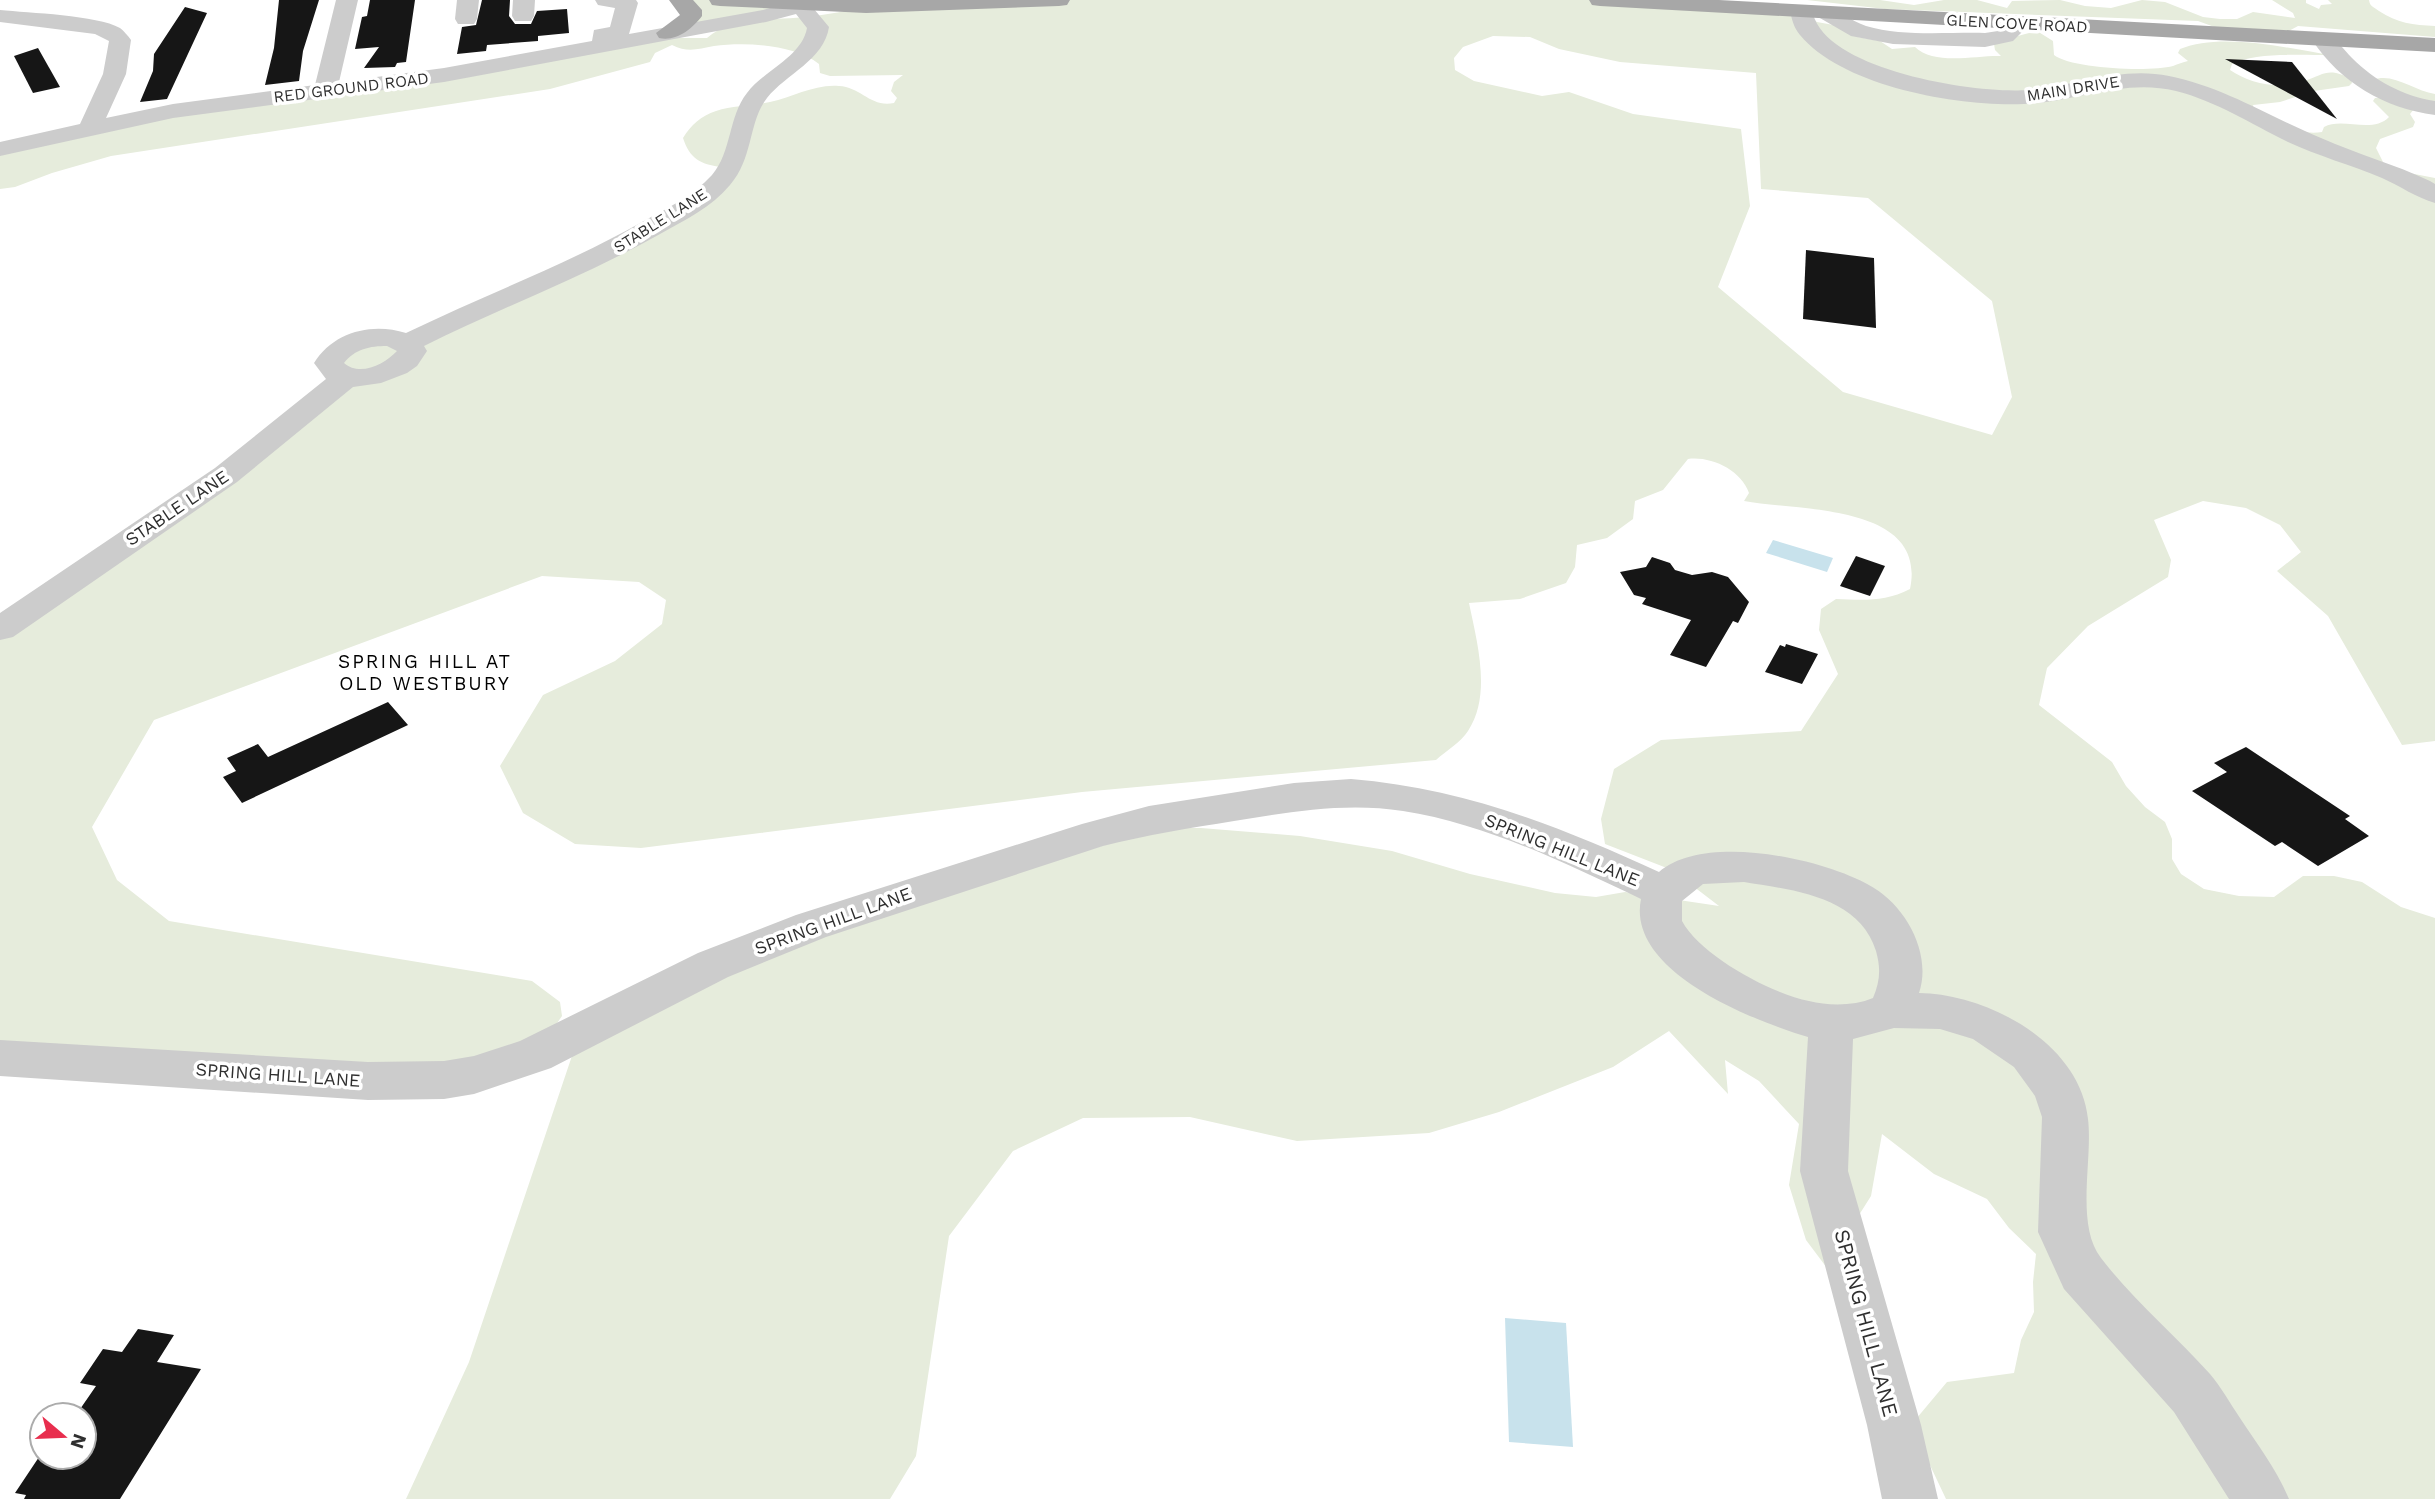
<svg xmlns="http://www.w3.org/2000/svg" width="2435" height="1499" font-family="'Work Sans',sans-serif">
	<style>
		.green { fill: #e6ecdc; fill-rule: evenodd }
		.water { fill: #c8e2ec }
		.building { fill: #161616 }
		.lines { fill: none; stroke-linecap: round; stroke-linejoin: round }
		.minor { fill: #ccc; fill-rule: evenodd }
		.major { fill: #a7a7a7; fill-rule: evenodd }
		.labels { text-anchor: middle; stroke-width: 7; stroke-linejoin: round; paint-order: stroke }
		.far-street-label { font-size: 16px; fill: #2f2f2f; stroke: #fff }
		.street-label { font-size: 18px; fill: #2f2f2f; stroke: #fff }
		.neighbourhood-label { font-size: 19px; letter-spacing: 2px; fill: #000; stroke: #fff }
		.near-street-label { font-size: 21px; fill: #2f2f2f; stroke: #fff }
	</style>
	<rect width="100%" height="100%" fill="#fff"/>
	<g class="green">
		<path d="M680,0H1600L1801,11L1817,22L1839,26L1858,37L1880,41L1892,49L1915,47C1934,66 1977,55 2001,56L1995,50L1994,44C2009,38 2023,34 2037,31L2053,41L2054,55C2072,69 2150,72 2173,66C2178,64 2183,62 2188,61L2178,53L2180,49C2221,32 2287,48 2330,55C2304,55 2254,52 2232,64L2230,70C2250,84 2281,90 2304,81C2325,74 2328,67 2351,79L2352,83L2349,86L2314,91L2280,102L2253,105L2254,111C2276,121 2297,136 2322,132L2324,127C2342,117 2373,134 2389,117L2373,101L2375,98L2394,97L2373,80C2393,72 2414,91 2435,94V109H2414L2410,114L2415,122L2413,127L2380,139L2376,148L2384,164L2404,172L2435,178V741L2402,745L2328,616L2277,571L2301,552L2280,525L2246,508L2203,501L2154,520L2171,560L2168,577L2088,626L2047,668L2039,705L2112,762L2126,786L2145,807L2165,822L2172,839V859L2181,874L2204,889L2239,896L2274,897L2303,876H2334L2362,882L2401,907L2435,918V1499H1946L1911,1425L1947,1382L2014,1373L2021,1340L2034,1312L2033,1282L2036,1254L2009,1228L1987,1199L1934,1174L1882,1134L1871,1196L1847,1234L1833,1276L1806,1240L1789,1185L1799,1124L1759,1081L1725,1060L1728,1094L1669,1031L1613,1067L1499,1112L1429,1133L1297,1141L1190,1117L1083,1118L1013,1151L949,1236L916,1456L890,1499H406L469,1362L580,1032L713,965L1160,828H1201L1300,836L1392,851L1470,874L1555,893L1596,897L1625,892L1719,906L1672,870L1605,844L1601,819L1614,769L1661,740L1801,731L1838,674L1819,630L1821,609L1836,599C1863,600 1885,602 1910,589C1928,503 1797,511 1744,501L1749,493C1741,470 1711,456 1688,459L1663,490L1635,501L1633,519L1607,538L1577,545L1575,567L1566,583L1520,599L1469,603C1477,642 1492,695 1468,731C1461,742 1446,751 1436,760L1082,792L641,848L575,844L523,813L500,766L543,695L615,661L662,624L666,600L639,582L542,576L154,720L92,827L117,880L169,921L532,981L560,1002L562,1016L535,1055L474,1075L0,1044V629L356,378L682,211L721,167C700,164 690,159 683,138C691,125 701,116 716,111C733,105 752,106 770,102C794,97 814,84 839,86C861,87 871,108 894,103L897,98L891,91L894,82L903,75L830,76L820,73L819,64C794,44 745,42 714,46C698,49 688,53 672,45L655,53L650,62L550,89L111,156L52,173L15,187L0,189V153L138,122L674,38H707C732,15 783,21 815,16C830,14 845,11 859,8L798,7L667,33L686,22ZM1493,36L1530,37L1559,49L1620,62L1756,73L1761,189L1868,198L1992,301L2012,397L1992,435L1843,392L1718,287L1750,206L1741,129L1633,114L1569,92L1542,96L1474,81L1455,70L1454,58L1463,47Z"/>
		<path d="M1807,0H1880L1914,5L1944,0H1977L2007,8L2012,1L2060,0L2085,6L2111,8L2142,0L2165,2L2203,17L2220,19H2237L2253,12L2295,18L2293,13L2272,0H2306V3L2319,9L2321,5L2332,4L2328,0H2369C2370,7 2373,6 2379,11C2397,23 2413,25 2435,26V37L2298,26L2285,33L2220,29L2198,21L1885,9Z"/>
		<polygon points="365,344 401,347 396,363 349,373 340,357"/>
	</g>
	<g class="water">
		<polygon points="1773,540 1833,558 1827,572 1766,553"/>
		<polygon points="1505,1318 1566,1323 1573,1447 1509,1442"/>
	</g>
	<g class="building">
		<polygon points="279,0 319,0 303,51 299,81 265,85 274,48"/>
		<polygon points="370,0 415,0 406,62 397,63 395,67 364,68 379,47 355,49 362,17 367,16"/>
		<polygon points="482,0 510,0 509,16 515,24 531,24 537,11 567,9 569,33 538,36 538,41 487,45 486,51 457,54 462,27 476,25"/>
		<polygon points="185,7 207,13 167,99 140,102 153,71 154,54"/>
		<polygon points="38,48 60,87 33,93 14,56"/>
		<polygon points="2225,59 2292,62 2337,119"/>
		<polygon points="1806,250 1874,258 1876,328 1803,319"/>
		<polygon points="1856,556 1885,566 1870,596 1840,586"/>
		<polygon points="1652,557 1670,563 1675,570 1692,575 1712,572 1728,577 1749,602 1738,623 1733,621 1706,667 1670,655 1691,620 1642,604 1646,598 1634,595 1620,572 1646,567"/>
		<polygon points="1786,644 1818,654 1802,684 1765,672 1780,645 1785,647"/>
		<polygon points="388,702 408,725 242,803 223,777 236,771 227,758 258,744 268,757"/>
		<polygon points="2246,747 2350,816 2345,819 2369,836 2318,866 2282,842 2275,846 2192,791 2227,772 2214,763"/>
		<polygon points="138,1329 174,1335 157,1362 201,1369 120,1499 24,1499 26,1495 15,1493 39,1457 84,1457 84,1415 76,1415 96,1386 80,1383 103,1349 122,1352"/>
	</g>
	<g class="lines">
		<g class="minor">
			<path d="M336,0H358L339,82L444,68L592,41L594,30L610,27L615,8L598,5L595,0H636L638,3L629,34L763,10L798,0H832L829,5L814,9L829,27C824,60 786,74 767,98C748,122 754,157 730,185C712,207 685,220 660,234C584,277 502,307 424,346L427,351L417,366L407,373L381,383L353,387L237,482L13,637L0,640V613L215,468L326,379L314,363C333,332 372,322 406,333C484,295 566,265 642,222C666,209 693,196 712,175C732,152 728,117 747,93C763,71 802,57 807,28L796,14L766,22L444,82L173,118L0,156V142L80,124L103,74L109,41L95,34L0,22V10C29,13 97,15 120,28C124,31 128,36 131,40L126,74L106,118L173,104L315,85ZM387,346L397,351C385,364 360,377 344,363C355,349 370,346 387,346Z"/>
			<polygon points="457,0 479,0 477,19 474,24 458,24 455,19"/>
			<polygon points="513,0 535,0 534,16 531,21 515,21 512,16"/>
			<path d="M1801,5L1809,6L1812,11L1822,6C1838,9 1851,21 1866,26C1903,37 1947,32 1985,33L1998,31L2012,18H2028L2031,23L2013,41L1985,47L1893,44L1851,36L1813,14C1828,71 1977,94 2027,90C2075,86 2121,66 2169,76C2224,87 2270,117 2321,138C2357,154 2394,164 2430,181L2435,184V203C2417,198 2400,186 2382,178C2351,165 2318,156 2288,142C2251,124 2216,101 2176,91C2124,78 2076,102 2024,104C1960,107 1843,87 1800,35C1794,28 1792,20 1790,11L1793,6Z"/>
			<path d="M2323,33C2335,36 2343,49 2352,58C2375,81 2403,96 2435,101V115C2384,108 2341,83 2312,40L2315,35Z"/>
			<path d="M1351,779C1463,788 1558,826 1659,872C1705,832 1827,859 1874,888C1907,908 1932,955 1919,993C1988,994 2080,1043 2088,1119C2093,1160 2075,1224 2101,1258C2133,1300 2175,1335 2210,1374C2221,1387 2230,1403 2240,1418C2257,1444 2277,1470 2289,1499H2229L2174,1412L2064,1289L2038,1232L2042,1117L2035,1096L2014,1067L1973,1039L1940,1029L1894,1028L1853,1039L1848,1171L1921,1425L1938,1499H1882L1867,1425L1800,1171L1808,1037C1755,1021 1626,972 1641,899C1565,863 1486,824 1403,811C1346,802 1289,812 1234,821C1190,828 1147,835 1103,846L826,937L728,977L551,1068L474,1094L444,1099L368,1100L0,1076V1040L368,1062L444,1061L474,1056L520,1041L698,953L796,915L1082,824L1149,806L1294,783ZM1744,882C1792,890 1859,896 1876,951C1881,969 1880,981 1873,998C1854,1006 1829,1006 1809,1001C1770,993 1701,956 1682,921V901L1703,884Z"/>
		</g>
		<g class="major">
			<path d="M669,0H693L702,10V16C692,29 676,42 659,38L656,33L680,15Z"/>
			<polygon points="709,0 1070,0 1067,5 1059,6 866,13 720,6 712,5"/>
			<polygon points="1589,0 1719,0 2435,38 2435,52 1600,6 1592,5"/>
		</g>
	</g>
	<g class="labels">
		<g class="far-street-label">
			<text transform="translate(2017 23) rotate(3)" y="6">GLEN COVE ROAD</text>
			<text transform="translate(351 87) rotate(-7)" y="6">RED GROUND ROAD</text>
			<text transform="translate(2073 88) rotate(-9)" y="6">MAIN DRIVE</text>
			<text transform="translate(660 220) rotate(-32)" y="6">STABLE LANE</text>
		</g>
		<g class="street-label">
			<text transform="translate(177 508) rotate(-34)" y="6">STABLE LANE</text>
			<text transform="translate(1562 850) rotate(22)" y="6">SPRING HILL LANE</text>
			<text transform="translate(833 921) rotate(-20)" y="6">SPRING HILL LANE</text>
			<text transform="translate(278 1075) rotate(4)" y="6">SPRING HILL LANE</text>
		</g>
		<g class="neighbourhood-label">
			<text x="425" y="668">SPRING HILL AT<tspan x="425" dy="22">OLD WESTBURY</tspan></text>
		</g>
		<g class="near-street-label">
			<text transform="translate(1866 1323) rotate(75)" y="7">SPRING HILL LANE</text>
		</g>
	</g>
	<g transform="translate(63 1436) rotate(109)"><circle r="33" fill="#ffffff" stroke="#acacac" stroke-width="2"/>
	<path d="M0-5L12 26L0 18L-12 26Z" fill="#e82e4e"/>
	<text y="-10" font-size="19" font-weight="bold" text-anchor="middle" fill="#2f2f2f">N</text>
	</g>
</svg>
